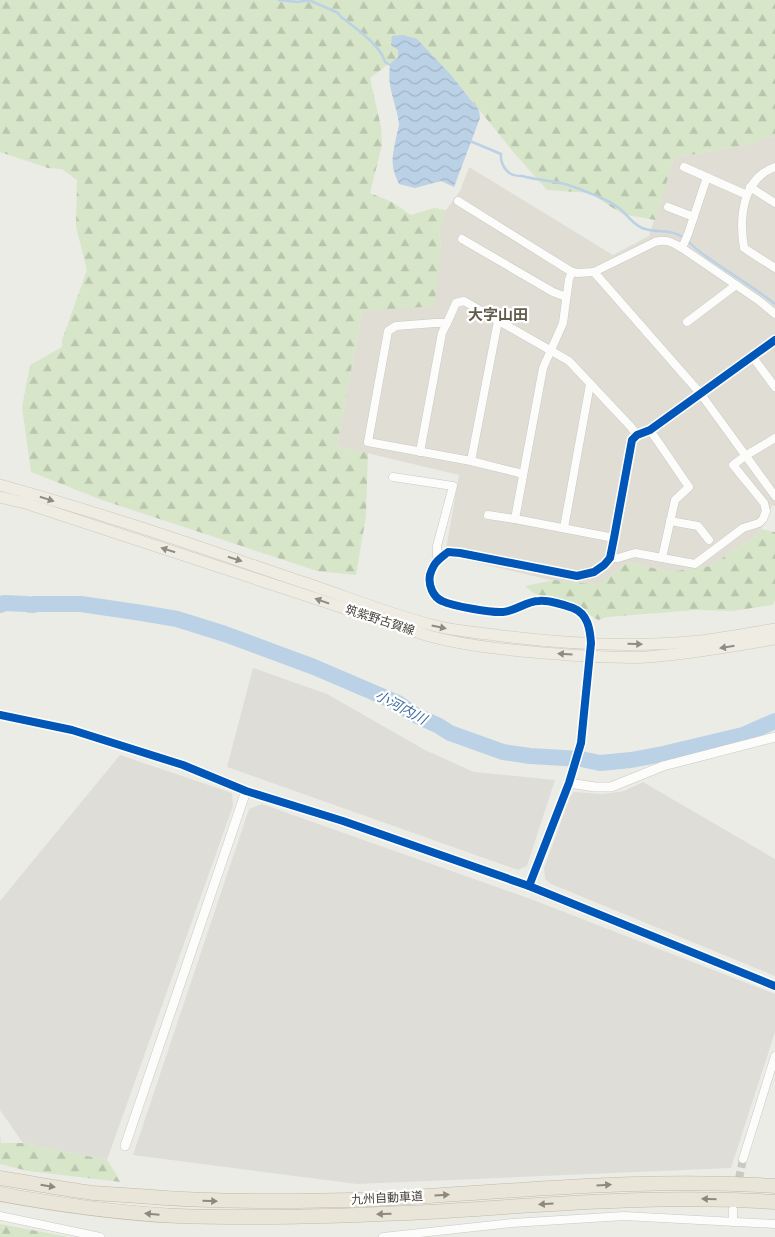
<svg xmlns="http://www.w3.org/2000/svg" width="775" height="1237" font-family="Poppins,'Noto Sans JP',sans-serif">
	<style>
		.residential { fill: #e0ded4 }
		.industrial { fill: #dfddd8 }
		.forest { fill: url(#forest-firs) }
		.water { fill: url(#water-waves) }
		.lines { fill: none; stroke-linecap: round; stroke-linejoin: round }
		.stream { stroke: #bbd1e6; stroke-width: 2.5 }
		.river { stroke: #bbd1e6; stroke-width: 16 }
		.minor-tunnel { stroke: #cac9c3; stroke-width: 8; stroke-dasharray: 8 4; stroke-linecap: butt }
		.minor-casing { stroke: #c9c8c3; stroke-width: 9 }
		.tertiary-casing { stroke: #c9c8c3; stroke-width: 10 }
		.primary-casing { stroke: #cdc9b7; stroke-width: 12 }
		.motorway-casing { stroke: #c1baa5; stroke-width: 15 }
		.minor { stroke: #fcfcfb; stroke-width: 8 }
		.tertiary { stroke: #fcfcfb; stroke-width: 9 }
		.primary { stroke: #efece3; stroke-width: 11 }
		.motorway { stroke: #e9e5d9; stroke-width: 14 }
		.cycleway-casing { stroke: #fff; stroke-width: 11 }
		.cycleway { stroke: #0057b8; stroke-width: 8 }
		.oneway { fill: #8f8c83 }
		.oneway2 { fill: #8d897e }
		.labels { text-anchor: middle; stroke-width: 4.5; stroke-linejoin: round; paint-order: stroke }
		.street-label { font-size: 12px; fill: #413d34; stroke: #fff }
		.water-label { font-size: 14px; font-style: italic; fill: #3b6c9f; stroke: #fff }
		.quarter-label { font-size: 15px; font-weight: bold; fill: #625c4d; stroke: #fff }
	</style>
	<defs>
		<pattern id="forest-firs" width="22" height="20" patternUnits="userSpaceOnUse" patternTransform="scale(1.25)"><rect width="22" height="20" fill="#d7e5c9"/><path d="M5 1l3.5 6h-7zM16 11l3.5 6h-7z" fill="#bac5ad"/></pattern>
		<pattern id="water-waves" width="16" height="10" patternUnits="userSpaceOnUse" patternTransform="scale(1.25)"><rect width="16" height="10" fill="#bbd1e6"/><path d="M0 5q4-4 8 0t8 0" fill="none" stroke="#a2b4c6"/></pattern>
	</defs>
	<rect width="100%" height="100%" fill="#ecece7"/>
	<polygon class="residential" points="775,136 775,506 772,505 765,523 756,536 710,566 670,572 628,562 599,585 550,580 445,555 459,475 337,446 362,312 441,249 439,229 446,210 460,191 469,167 613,255 649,236 674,158 745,145"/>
	<g class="industrial">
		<polygon points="253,668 327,694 425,750 474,772 555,780 527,866 518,870 227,767"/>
		<polygon points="120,755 232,793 233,806 107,1160 23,1143 0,1110 0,901"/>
		<polygon points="643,782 775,859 775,976 551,884 545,879 544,868 570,797 574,792 603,794 624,791"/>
		<polygon points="262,804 536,901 775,994 775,1032 731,1168 357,1184 133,1155 249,809"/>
	</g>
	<g class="forest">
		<polygon points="0,0 775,0 775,136 745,145 674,158 655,220 622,214 590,193 547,190 515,154 451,75 398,50 398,58 391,62 370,78 381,127 382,145 370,193 392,202 411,215 434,208 446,210 439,229 441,249 434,306 362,312 337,446 368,453 366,516 356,575 317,571 102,500 31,472 22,407 30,365 62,347 62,340 87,270 76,227 77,180 62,169 48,168 0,152"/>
		<polygon points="761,529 775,532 775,600 773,605 732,611 696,610 607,617 598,620 577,607 535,594 525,586 554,580 599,585 628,562 670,572 710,566 756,536"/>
		<polygon points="0,1133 1,1143 23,1143 107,1160 121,1182 28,1171 0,1164"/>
		<polygon points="0,1224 69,1237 0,1237"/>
	</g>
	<path class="water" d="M403,35L417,39L451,75L479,110L480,118L454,187L441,181L415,188L399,184C390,165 392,158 396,138C397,133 399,128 399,123C396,102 385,83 391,62L398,58V50L391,45L392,36Z"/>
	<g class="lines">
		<g class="stream">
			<path d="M279,0L298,2L309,0L338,13L341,17C354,27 381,45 385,62L392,66"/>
			<path d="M470,141L501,154C500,161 504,170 511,174C513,175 518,176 522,176C539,181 557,180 574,187C589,193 606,198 619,208C627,214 631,223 642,228C654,233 667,229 679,235C688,240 694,248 703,254C726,271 752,286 775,304"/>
		</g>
		<polyline class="river" points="0,605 4,603 27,604 30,605 33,604 33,605 35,604 81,604 142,613 177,619 225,634 314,667 398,703 413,714 439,726 450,733 503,752 530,756 581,759 600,763 631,760 663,754 743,735 775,721"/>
		<polyline class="minor-tunnel" points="734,1203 743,1159"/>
		<defs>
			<g id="minor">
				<polyline points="684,167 747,195"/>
				<path d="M775,167C742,179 739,218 744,248L775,268"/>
				<polyline points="750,187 775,203"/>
				<polyline points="458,201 572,272 569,279 563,323 543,368 515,519 614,538"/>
				<polyline points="668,207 694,217"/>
				<polyline points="462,239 553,292 566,297"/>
				<polyline points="682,248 688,234 707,177"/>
				<path d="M572,272L578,273L594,272L655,242C667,239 671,242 682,248L758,300L775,314"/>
				<polyline points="594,272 700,393 775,496"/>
				<polyline points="687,322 736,285"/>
				<polyline points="752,356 775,387"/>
				<polyline points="650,430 689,487 675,500 662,558"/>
				<polyline points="420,452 442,333 447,323"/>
				<polyline points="471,461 498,321"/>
				<polyline points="523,474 471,461 368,442 388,331 396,326 435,323 447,323 456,303 464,301 569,361 631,427 637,435"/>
				<polyline points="393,477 453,486 437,546 437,560"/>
				<polyline points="488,515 515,519"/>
				<polyline points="670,521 698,526 709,540"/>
				<polyline points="564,528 590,384"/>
				<polyline points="610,558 618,558 635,553 695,564 743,528 759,523 763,519 766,511 764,503 733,465 745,456 775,438"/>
				<path d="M591,647C591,632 589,618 576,610C569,605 547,600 539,601C526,601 515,611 503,612C492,613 452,606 442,601C433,597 428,585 430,575C434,562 438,560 448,552L460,553L577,576L594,572L604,565L610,558L614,538L632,440L637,435L650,430L775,340"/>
				<polyline points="743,1159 775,1056"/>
				<polyline points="733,1210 733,1222"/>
				<polyline points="0,1216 100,1237"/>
				<polyline points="383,1237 512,1223 624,1216 775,1224"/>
			</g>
			<g id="tertiary">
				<polyline points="0,715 72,730 183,765 246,791 343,821 529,886 775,986"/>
				<polyline points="569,783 595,787 611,787 663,766 775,737"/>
				<polyline points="529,886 569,783 581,743 590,656"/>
				<polyline points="125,1146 246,791"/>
			</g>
			<g id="primary">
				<path d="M0,485C102,513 202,548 302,582C345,596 388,614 432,625C453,631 474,632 495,635C563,644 632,648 700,641C725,638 750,633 775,629"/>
				<path d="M0,497L25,503L429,636C474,648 521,651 568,655C593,656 623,659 647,657C690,654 733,646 775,639"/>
			</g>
			<g id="motorway">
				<path d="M0,1178C31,1183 62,1189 93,1193C108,1194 124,1195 139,1196C219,1203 298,1202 377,1199C510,1192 642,1177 775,1186"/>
				<path d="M0,1194C59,1205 118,1213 178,1216C261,1219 345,1216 428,1212C543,1205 659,1194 775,1202"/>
			</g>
		</defs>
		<use href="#minor" class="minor-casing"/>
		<use href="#tertiary" class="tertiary-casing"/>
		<use href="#primary" class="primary-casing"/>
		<use href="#motorway" class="motorway-casing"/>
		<use href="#minor" class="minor"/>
		<use href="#tertiary" class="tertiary"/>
		<use href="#primary" class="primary"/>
		<use href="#motorway" class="motorway"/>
		<defs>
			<g id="cycleway">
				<polyline points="0,715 72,730 183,765 246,791 343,821 529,886 775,986"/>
				<path d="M529,886L569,783L581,743L591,643C590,629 588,614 573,608C565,605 548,600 539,601C526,601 516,611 503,612C492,613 452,606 442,601C433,597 428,585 430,575C434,562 438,560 448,552L460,553L577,576L594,572L604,565L610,558L614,538L632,440L637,435L650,430L775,340"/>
			</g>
		</defs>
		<use href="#cycleway" class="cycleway-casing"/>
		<use href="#cycleway" class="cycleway"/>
	</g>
	<defs><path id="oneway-solid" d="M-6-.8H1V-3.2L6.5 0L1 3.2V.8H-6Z" transform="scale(1.25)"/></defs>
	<g class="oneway">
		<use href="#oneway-solid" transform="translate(47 499) rotate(17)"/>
		<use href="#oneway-solid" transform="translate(168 550) rotate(-162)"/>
		<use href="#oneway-solid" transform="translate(235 559) rotate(18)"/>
		<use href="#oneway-solid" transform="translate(322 601) rotate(-161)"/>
		<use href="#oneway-solid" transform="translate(439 627) rotate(12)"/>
		<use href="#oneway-solid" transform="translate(635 644) rotate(1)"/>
		<use href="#oneway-solid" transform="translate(727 647) rotate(171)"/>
		<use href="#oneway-solid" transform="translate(565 654) rotate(-176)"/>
	</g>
	<g class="oneway2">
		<use href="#oneway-solid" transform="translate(604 1185) rotate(-3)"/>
		<use href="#oneway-solid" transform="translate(48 1186) rotate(9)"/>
		<use href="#oneway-solid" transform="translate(442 1195) rotate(-3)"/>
		<use href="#oneway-solid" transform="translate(709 1199) rotate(-179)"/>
		<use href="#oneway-solid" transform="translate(210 1201) rotate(2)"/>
		<use href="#oneway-solid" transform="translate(546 1204) rotate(176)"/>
		<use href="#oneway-solid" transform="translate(152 1214) rotate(-175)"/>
		<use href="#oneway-solid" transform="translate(384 1214) rotate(178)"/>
	</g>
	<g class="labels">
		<g class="street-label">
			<text transform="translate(380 620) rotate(18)" y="4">筑紫野古賀線</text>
			<text transform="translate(387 1198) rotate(-3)" y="4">九州自動車道</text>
		</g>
		<g class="water-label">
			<text transform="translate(401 707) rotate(28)" y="5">小河内川</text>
		</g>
		<g class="quarter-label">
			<text x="498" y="320">大字山田</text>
		</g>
	</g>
</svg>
